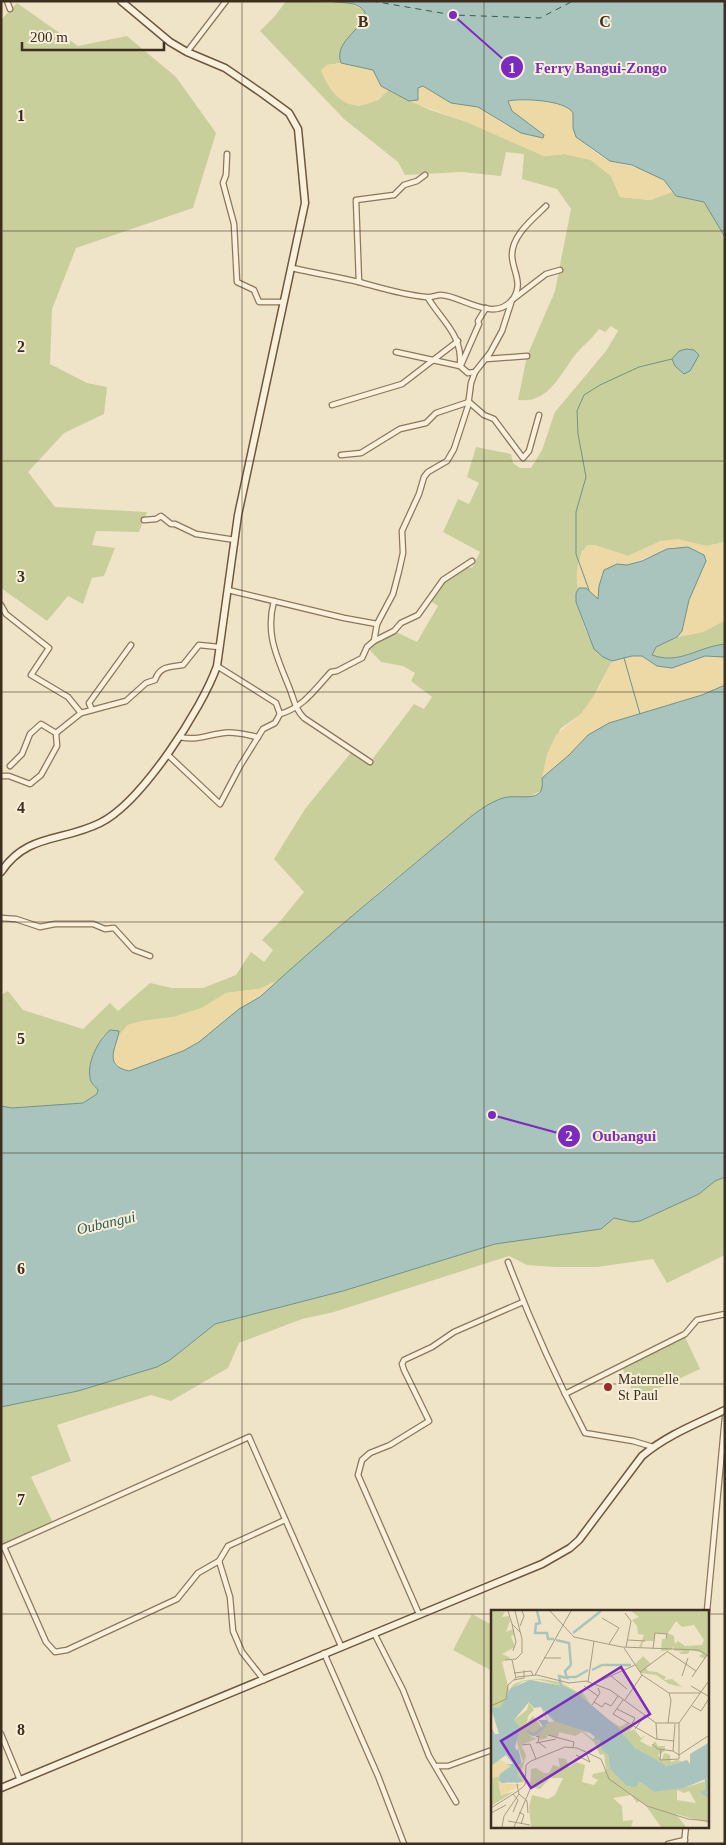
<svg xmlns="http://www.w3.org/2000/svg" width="726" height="1845" font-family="'Times New Roman',serif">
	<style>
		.green { fill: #c9cf9b }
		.sand { fill: #ecd9a5 }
		.water { fill: #a9c4bc; stroke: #6f938a }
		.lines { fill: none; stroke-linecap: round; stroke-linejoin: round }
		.stream { stroke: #6f938a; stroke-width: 1 }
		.ferry { stroke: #2f5d5a; stroke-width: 1; stroke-dasharray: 6 5; stroke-linecap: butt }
		.street-casing { stroke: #8d765c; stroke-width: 7 }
		.secondary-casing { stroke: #6f573f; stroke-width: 9 }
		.street { stroke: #faf1dc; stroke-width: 4.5 }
		.secondary { stroke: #faf1dc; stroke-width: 6 }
		.grid { fill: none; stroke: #3d2e20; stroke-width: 1; stroke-opacity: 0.55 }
		.poi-dot { fill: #9e2a2b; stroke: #f7eed8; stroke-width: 2 }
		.labels { text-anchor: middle; stroke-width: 4; stroke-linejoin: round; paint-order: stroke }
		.poi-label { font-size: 14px; fill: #3d2e20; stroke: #f7eed8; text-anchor: start }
		.water-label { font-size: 15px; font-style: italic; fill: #2f5d5a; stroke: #f7eed8 }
		.inset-river { fill: none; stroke: #a9c4bc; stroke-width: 2.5 }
		.inset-road { fill: none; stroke: #a89b85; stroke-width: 1 }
		.view { fill: #7b2cbf; fill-opacity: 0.15; stroke: #7b2cbf; stroke-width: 2.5 }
		.inset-edge { fill: none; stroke: #3d2e20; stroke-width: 2.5 }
		.grid-label { font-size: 16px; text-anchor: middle; font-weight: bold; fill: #3d2e20; stroke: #f7eed8; stroke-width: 4; stroke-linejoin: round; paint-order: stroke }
		.leader { fill: none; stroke: #7b2cbf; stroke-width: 2 }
		.callout-dot { fill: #7b2cbf; stroke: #f7eed8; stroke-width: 2 }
		.mark-label { font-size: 15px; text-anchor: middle; font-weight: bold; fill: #fff }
		.callout-label { font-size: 15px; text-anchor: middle; font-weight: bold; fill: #7b2cbf; stroke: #f7eed8; stroke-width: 4; stroke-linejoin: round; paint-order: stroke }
	</style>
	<rect width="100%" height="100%" fill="#f0e4c8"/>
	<g class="green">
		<path d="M286,1L349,3L364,10C369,25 333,41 341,63L327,65L357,106L378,100L388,90L430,110L467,122L544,156L565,154L591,160L611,176L620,197L650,200L672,192L676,196L704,202L725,237V542L707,546L661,541L628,556L594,545L582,551C578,564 577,574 578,587C578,592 575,596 576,602C584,624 589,651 612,661L590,703L581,714L560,729L542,790L529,797H505L481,809L384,888L279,980L259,989L226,993L202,1008L174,1017L142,1021L128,1025L118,1036L119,1034L115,1030C93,1031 94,1069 93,1085L98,1090L97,1094L83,1103L12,1108L1,1106V995L8,991L23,1010L83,1029L110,1003L118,1011L150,983L172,988H203L236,975L251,952L264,962L273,950L262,940L282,919L304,892L274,859L305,809L354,749L371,761L414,704L424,709L432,697L411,681L415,673L403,666L381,662L367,647L394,631L417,642L438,606L429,600L443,580L465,566L472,568L480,552L443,532L458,499L469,504L479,483L467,477L476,447L511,454L513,463L520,468H531L542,450L555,412L606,351L618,331L611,326L605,332L599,329C592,339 582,346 575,355C560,375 548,404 518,400L527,356L555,291L571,209L557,189L522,179L524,154L506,152L501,176L462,172L405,175L398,162L344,119L260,31L275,16Z"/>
		<polygon points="17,3 78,46 127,36 176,77 216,133 193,208 76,248 52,309 50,364 87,383 107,387 104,414 64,433 28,472 55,507 147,512 139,532 96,531 92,545 115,548 104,576 92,578 83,604 68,596 47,621 1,588 1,20"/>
		<path d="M725,620V644C697,648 680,664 652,655L656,647L677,637L703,632Z"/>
		<polygon points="725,1177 725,1255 667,1283 653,1259 597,1267 556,1267 527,1265 509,1256 334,1312 302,1319 239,1343 228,1368 171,1401 151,1395 57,1425 71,1461 31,1477 55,1527 1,1551 1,1407 78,1391 170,1360 215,1324 343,1291 495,1244 601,1229 614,1218 640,1221 699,1194 715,1181"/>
		<polygon points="685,1337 700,1369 636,1399 622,1367"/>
		<polygon points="472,1614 492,1625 492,1671 453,1650"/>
	</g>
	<g class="sand">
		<path d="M341,63L373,70L381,86L388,90C360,119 333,104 321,70L327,65Z"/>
		<path d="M423,86L451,103L478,107L507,126L540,131L512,111L508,101C522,99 566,100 573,113C573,118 572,124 573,129C575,138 602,159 611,161C633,168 660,169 672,192L650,200L620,197L611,176L591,160L565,154L544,156L467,122L409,101H414L419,95L418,87Z"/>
		<path d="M678,539L707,546L725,542V620L703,632L677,637L682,631L689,600L704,568L656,554L627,565L611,566L602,574L598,599L578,589C575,575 577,557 587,545H594L628,556L661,541Z"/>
		<polygon points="632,656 642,656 648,661 672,668 705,656 725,657 725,685 702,695 624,718 588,735 569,755 542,778 547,754 556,735 581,714 599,688 612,661"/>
		<polygon points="279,980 260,997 239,1009 199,1042 183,1051 132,1071 122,1069 113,1060 113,1051 118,1036 128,1025 142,1021 174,1017 202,1008 226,993 259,989"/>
	</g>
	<g class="water">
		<path d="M329,1H725V237L704,202L676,196L664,180L632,165L610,161L576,137L573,128V113C566,100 522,98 508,101L512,111L544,135L543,138L521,133L478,107L451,103L423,86L418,88V100L409,101L381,86L373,70L341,63C333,41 364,30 365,12C356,0 342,4 329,1Z"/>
		<polygon points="686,349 694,350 699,355 690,371 684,374 675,366 672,359 679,351"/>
		<path d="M688,547L704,555L706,561L689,600L682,631L677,637L656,647L652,655C680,665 697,647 725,644V657L705,656L672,668L657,666L642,656H632L612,661L603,657L594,649L576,602V593L579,588H586L598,599L599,586L604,570L617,564L627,565L642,561L667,549Z"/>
		<path d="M725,685V1177L715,1181L699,1194L640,1221L632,1222L614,1218L601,1229L495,1244L343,1291L215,1324L170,1360L157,1367L78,1391L1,1407V1106L12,1108L83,1103L97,1094L98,1090C95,1086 90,1083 90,1077C87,1062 99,1039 110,1030L119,1031C117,1047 102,1065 129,1071L183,1051L199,1042L239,1009L260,997C327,935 398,878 468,819C478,811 490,802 503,798C519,793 546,806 542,778L569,755L588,735L609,723L702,695Z"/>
	</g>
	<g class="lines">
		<g class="stream">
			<polyline points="589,590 576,554 576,512 586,477 578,434 577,411 584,395 600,385 639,367 672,359"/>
			<polyline points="624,658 640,714"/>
		</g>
		<polyline class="ferry" points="372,1 453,15 540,18 573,1"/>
		<defs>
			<g id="street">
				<polyline points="7,1 10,9"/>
				<polyline points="187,52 226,1"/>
				<polyline points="227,154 226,175 223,183 234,224 237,282 254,290 259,302 283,302"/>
				<path d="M292,268C314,273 337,277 359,282C381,288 403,295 426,297C431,298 436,295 441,295C460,295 494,324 513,299C524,283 512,270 512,255C512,235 533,219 546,206"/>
				<polyline points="359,282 356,200 394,195 404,185 417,181 425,175"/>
				<path d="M428,298C442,321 463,335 460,366"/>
				<polyline points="396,352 460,366 468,373 475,372 490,353 502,331 512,300 546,274 560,270"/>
				<polyline points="486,359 527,356"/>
				<polyline points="461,365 479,324 478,321 486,308"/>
				<polyline points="332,405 402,384 458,341"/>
				<polyline points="341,455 361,453 400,429 426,423 436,413 469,402 484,415 494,419 523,458 529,451 539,415"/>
				<polyline points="144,520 156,519 161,516 171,524 175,524 196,534 235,540"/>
				<polyline points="228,590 344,618 377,624"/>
				<path d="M274,601C265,634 277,657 289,687C294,699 295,709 304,718L370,762"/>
				<polyline points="1,605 6,614 49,648 31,675 68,697 81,713"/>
				<polyline points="374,641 377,624 393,594 399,571 403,553 402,531 419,494 424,477 428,472 447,461 454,449 468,406 471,383 475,372"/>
				<polyline points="217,666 276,703 280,714"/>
				<polyline points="92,710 89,703 131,645"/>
				<path d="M180,737C196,741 207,735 223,733C234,731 247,735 258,737"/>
				<path d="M167,754L220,804L240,766L263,729L275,723L280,714C303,708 316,688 331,672L337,671L362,658L367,647L374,641L394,631L401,623L418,615L443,580L472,561"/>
				<path d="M10,766L22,754L30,734L41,724L56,733L81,713L126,701L146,683L155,680C160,666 169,667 183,665L199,645L219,647"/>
				<polyline points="1,776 9,776 30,784 41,775 57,746 56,733"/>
				<polyline points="1,918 16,919 40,927 55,924 93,924 105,929 114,928 134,950 150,956"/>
				<path d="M508,1262C530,1320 556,1378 585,1433L633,1441L653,1447"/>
				<polyline points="565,1394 685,1334 697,1320 725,1314"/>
				<polyline points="4,1547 46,1642 55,1652 67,1650 177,1599 198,1573 219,1561 228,1546 285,1520"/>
				<polyline points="1,1548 249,1437 341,1646"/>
				<polyline points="219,1561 230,1597 233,1631 242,1652 264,1680"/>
				<polyline points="707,1611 725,1417"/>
				<polyline points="419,1614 358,1475 362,1460 370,1453 390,1445 429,1421 404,1370 402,1364 404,1360 432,1347 454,1332 523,1302"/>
				<polyline points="374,1633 403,1690 429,1756 456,1802"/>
				<polyline points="324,1653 378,1776 404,1844"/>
				<polyline points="1,1734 20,1780"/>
				<polyline points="437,1766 448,1766 492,1750"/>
				<polyline points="668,1844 685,1840"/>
				<polyline points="684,1844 686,1826"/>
			</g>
			<g id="secondary">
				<path d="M1,872C27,833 62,842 100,823C141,803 202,709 217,666L238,515L305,203L298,129L289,113L263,94L225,68L187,52L170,42L121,1"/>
				<path d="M1,1788L542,1564L570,1548L579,1540L642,1456C667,1435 696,1424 725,1410"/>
			</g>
		</defs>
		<use href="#street" class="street-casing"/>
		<use href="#secondary" class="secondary-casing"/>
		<use href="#street" class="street"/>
		<use href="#secondary" class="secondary"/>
	</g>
	<path class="grid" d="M242,1V1844M484,1V1844M1,231H725M1,461H725M1,692H725M1,922H725M1,1153H725M1,1384H725M1,1614H492M707,1614H725"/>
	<circle class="poi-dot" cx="608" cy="1387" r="5"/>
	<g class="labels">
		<g class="poi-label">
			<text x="618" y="1384">Maternelle<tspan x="618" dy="16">St Paul</tspan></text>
		</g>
		<g class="water-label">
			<text transform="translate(106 1223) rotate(-13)" y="5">Oubangui</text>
		</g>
	</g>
	<g transform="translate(491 1610)">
		<rect width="218" height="218" fill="#f0e4c8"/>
		<path d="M0,1L14,2L11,7L18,6L19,11L15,22L22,19L23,25L20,26L24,37L11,44L20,48L11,52L18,80L23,74L34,70L51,69L68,72L87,82L90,80L100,95L117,109L129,117L136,113L142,117L138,122L143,119L150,128L155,125L149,131L160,137L164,131L167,136H174V141L167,145L171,150L173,143L179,145L180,152L185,150L191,151L177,156L159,149L144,138L93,88L73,76L48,70L33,71L19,79V92L16,90L10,97L0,98ZM140,1H217V43L214,49L208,46L212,43L199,40L197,44H190L188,42L194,41H183V36L180,40L170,41L171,29H176V24L164,23L163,31H152L151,37H148L153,25L147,24L146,16L141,10L148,7ZM185,11L191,17L203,15L213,30L211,35L194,36L187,31L184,34L183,26L177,23ZM152,46L160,54L155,58L157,61L166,62L175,67L173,70L181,69L191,77L178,74L165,65L150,63L144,54ZM38,92L43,100L37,106L36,113L42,106L52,119L58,112L69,111L92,121L102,129H108L111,140L117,145L119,159L132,171L135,167L133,172L138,177L149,172L163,182L196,177L215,171L217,166V213L185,204L195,217H170L155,196L148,191L146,193L140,185L122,188L131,196L132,211L142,210L140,217H40L38,197L41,185L57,189L64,185L72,168H59L49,179L39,177L40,159L45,158L53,163H58L62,155L69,157L67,148L75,149L78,157L85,152L94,155L91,172L103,175L107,170L101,167L102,164L115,161L113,144L109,145L103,132L91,122L84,126L68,122L67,127L56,125V128L49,130L48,127L37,125L45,129L30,135L35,145L31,160H28L34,169L31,173L25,163L26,154L32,152L24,125L28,118L23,110L36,100ZM186,180L193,183L198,181L205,193L186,190ZM9,166L8,178L11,185L24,181L0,196V168Z" fill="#c9cf9b" fill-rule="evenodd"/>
		<path d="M8,149L20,156L9,166L0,168V156ZM7,171L16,174H32L10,186Z" fill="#ecd9a5"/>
		<path d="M39,70L73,76L89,85L126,117L144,138L176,156L196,150L199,154V144L217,133V168L193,178L163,182L149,172L144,177L136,176L119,159L117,145L111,140L108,129L102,130L104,127L99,123L63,111L52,100L58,113L52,116L47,110H56L50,97L43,98L38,92L23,110L29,118L24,137L26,141L27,138L30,150V154H26L25,163L32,172L11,173L8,171L9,164L20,156L16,154H22L15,145L0,156V117L4,124H8L0,98L10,97L20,78Z" fill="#a9c4bc"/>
		<path class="inset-river" d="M46,1L49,13L45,14L44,23H56L57,29H63M82,23L110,1M65,30L78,33L80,55M101,60L111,55H140M77,67H85L97,60M71,80L68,66L76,68L74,61L80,55M36,121L43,125L55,115M0,143H19L25,154L26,173M215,169L216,178L214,183L210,182L217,186"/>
		<path class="inset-road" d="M17,1L21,14L30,23M59,1L83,27L131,37L208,40L217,46M134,3L140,11L135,37M111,8L128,18L118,34M21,14L25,32L22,41M29,16L33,6L31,1M137,30L154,31M133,38L151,65L178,83H209M162,39L164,23L176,24L175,29M177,42L205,61M53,48H70M14,50L25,49L31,43V29L24,1M21,50L25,68M149,62L177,41M23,63L40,61L42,65M44,65L80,1M120,66L136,79M191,66L197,48M201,67L216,45M23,70L33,68V60M97,72L103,31M102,74L144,55M93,76L107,86M200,76L217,86M132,90L122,104L165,129L183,131M134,90L151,65M103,92L111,97L114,93L120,96L127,86M101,95L109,83L107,78M0,96L15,89L17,75L26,67L46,65L78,73L95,71L119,80L165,113H188L217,72M201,96L210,101L217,90M126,99L144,108L140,116M165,113L166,129M177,113L180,90L178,83M184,114L182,141L188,145M144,119L154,105M57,125L83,132L82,137M45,127L48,126L47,132L55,138M45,133L65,129M161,134L167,139L182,141M31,135L39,134L45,149M170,140L169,150L188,149V113M85,145L99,152L95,143M188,145L217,126M27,181L34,175L35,155L40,151L74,137L86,138L110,149L118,169L156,196L197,209L217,211M22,184L27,190L22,202M28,184L36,191L37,203M0,198L27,181M28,202L33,205L30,214M0,203L15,195M17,211L39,215M11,217L13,206L28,184L26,174M23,217L40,177"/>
		<path class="view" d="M130,57L159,104L40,178L10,131Z"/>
		<rect width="218" height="218" class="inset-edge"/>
	</g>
	<g class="grid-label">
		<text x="363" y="27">B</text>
		<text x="605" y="27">C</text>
		<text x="21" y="121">1</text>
		<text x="21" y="352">2</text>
		<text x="21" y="582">3</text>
		<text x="21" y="813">4</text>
		<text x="21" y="1044">5</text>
		<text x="21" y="1274">6</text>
		<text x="21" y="1505">7</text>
		<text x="21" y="1735">8</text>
	</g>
	<path class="leader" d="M453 15L512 67M492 1115L569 1136"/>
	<g class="callout-dot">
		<circle cx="453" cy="15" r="5"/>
		<circle cx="492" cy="1115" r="5"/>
		<circle cx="512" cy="67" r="12"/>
		<circle cx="569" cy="1136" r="12"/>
	</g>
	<g class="mark-label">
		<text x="512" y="73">1</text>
		<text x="569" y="1141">2</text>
	</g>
	<g class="callout-label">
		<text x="601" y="73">Ferry Bangui-Zongo</text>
		<text x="624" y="1141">Oubangui</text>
	</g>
	<rect width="726" height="1845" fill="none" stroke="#3d2e20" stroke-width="5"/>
	<path d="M22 42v8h142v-8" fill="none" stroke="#3d2e20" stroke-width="2.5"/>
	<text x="30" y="42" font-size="15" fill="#3d2e20" stroke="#f7eed8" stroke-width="4" paint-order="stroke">200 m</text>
</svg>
